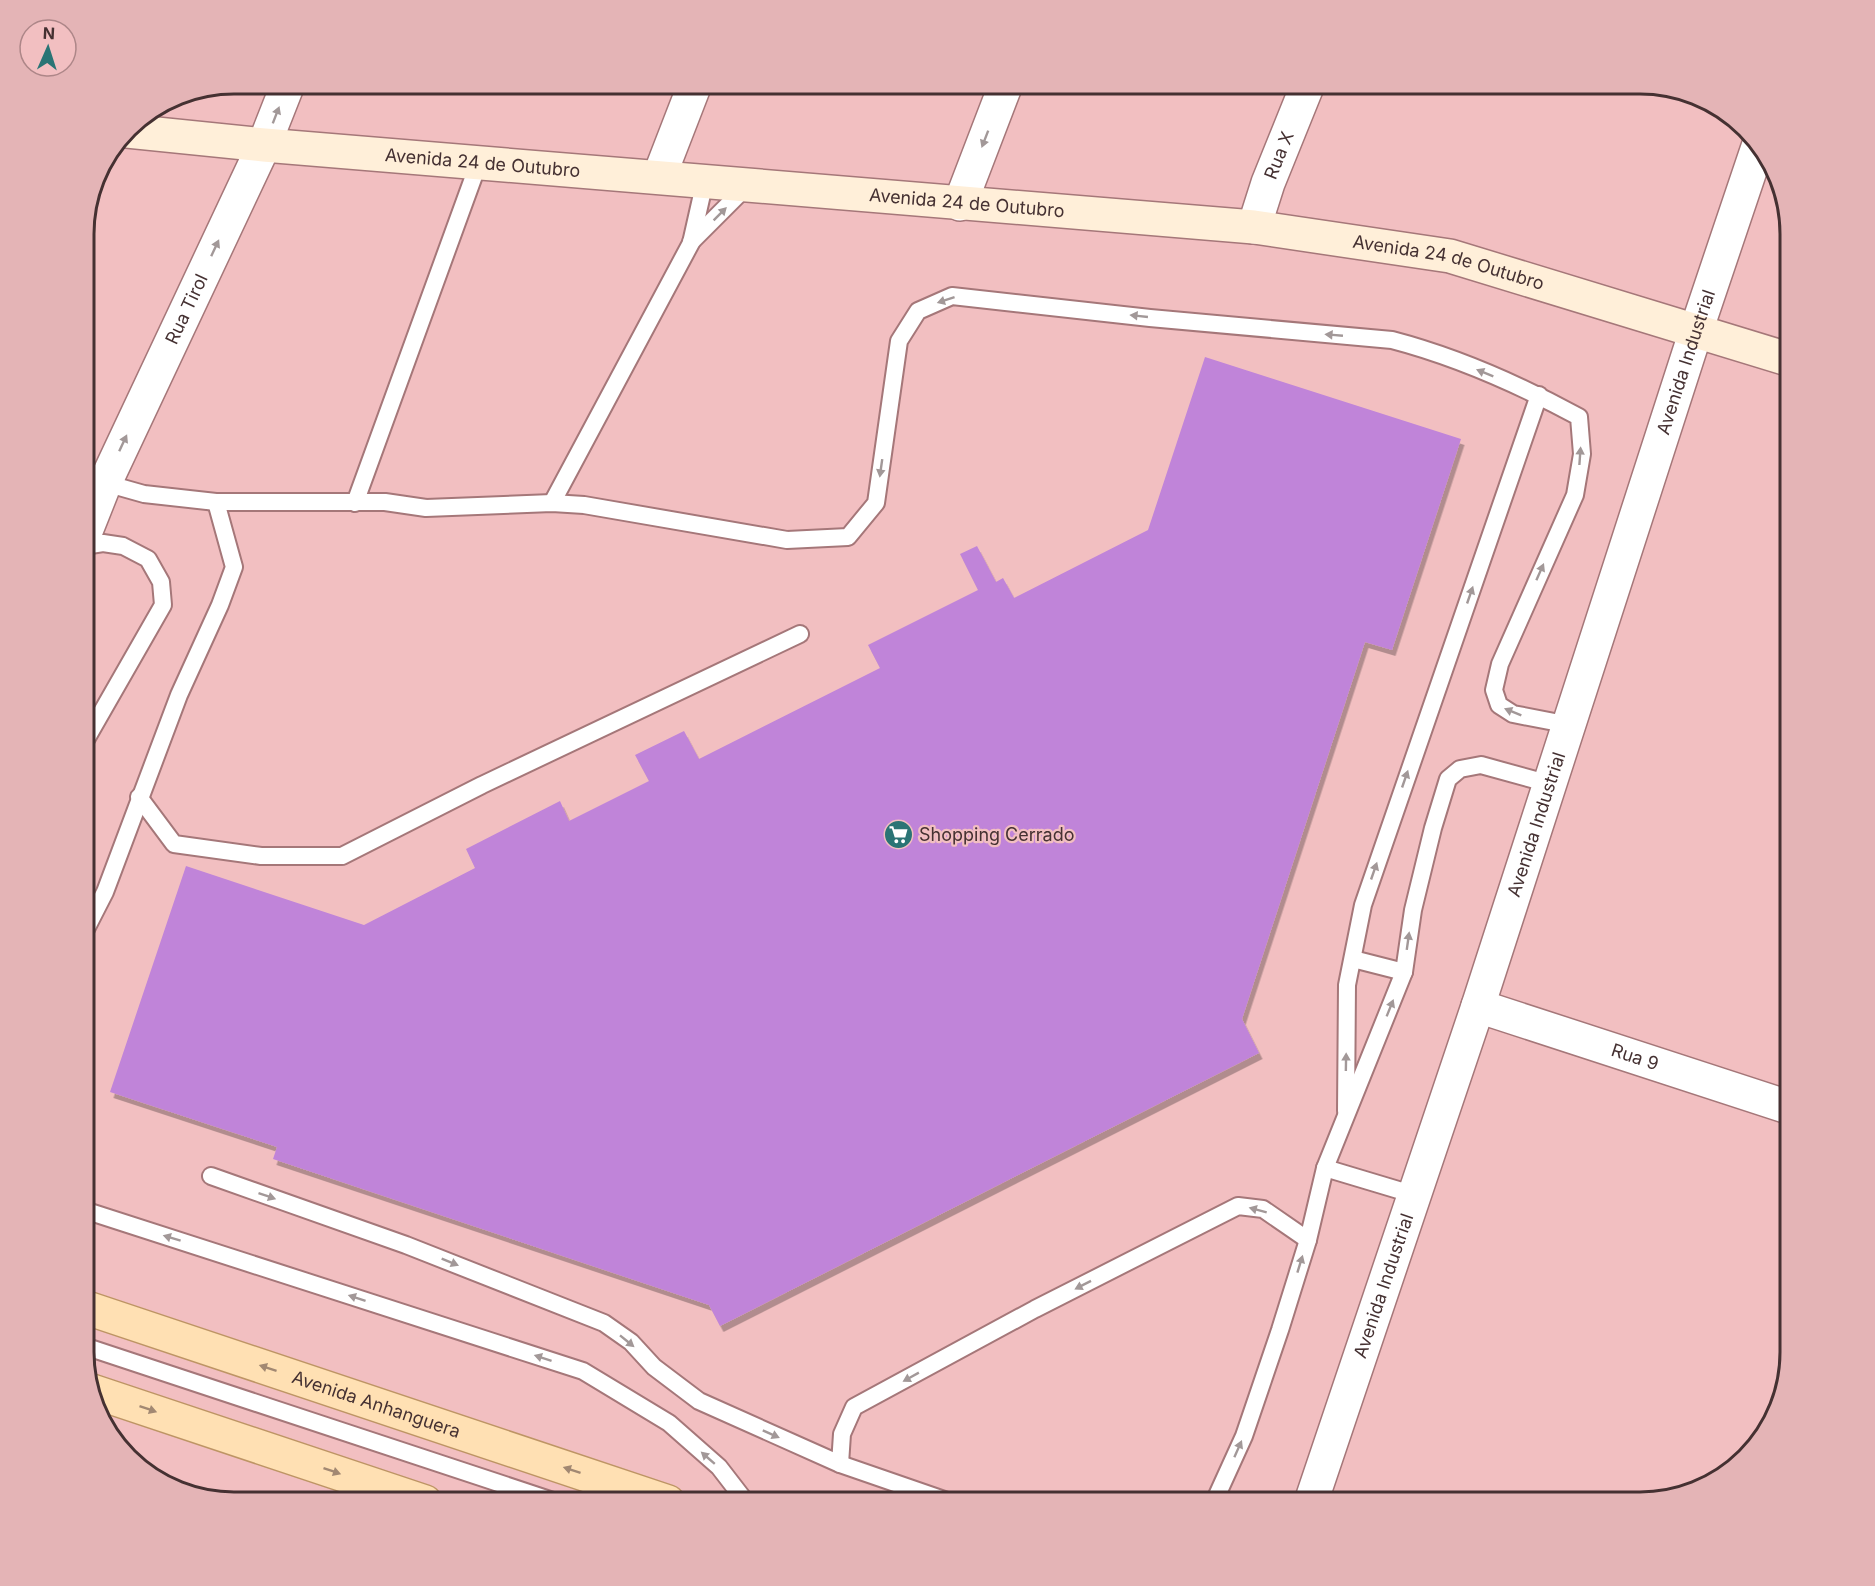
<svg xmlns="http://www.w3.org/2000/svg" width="1875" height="1586" font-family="Inter,sans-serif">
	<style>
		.building { fill: #c084d9; filter: url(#shadow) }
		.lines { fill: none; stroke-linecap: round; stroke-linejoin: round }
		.lane-casing { stroke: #a57779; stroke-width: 20 }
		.street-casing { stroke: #a57779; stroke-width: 36 }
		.secondary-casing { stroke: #a57779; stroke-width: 36 }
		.primary-casing { stroke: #be9565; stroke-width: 36 }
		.lane { stroke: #fff; stroke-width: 16 }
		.street { stroke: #fff; stroke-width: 33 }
		.secondary { stroke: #ffefd9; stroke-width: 33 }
		.primary { stroke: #ffe0b3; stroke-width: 33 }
		.oneway { fill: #a29898 }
		.oneway2 { fill: #a28872 }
		.labels { text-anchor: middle; stroke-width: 4.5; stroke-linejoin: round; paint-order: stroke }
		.street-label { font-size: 18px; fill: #453132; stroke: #f2bfc1 }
		.poi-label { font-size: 18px; fill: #453132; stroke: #f2bfc1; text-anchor: start }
		.rim { fill: none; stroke: #453132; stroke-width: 3 }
	</style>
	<defs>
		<filter id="shadow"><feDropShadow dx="3.5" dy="6" stdDeviation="0" flood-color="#0004"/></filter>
	</defs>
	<rect width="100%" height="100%" fill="#f2bfc1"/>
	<polygon class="building" points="1205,357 1461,439 1392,650 1365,642 1242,1019 1259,1053 720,1326 709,1305 273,1159 277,1147 110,1092 186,866 364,925 475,868 466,849 560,801 569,821 649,781 635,755 684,731 699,759 880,668 868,645 978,590 960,554 977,546 996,582 1003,578 1014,598 1148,530"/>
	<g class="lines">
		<defs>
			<g id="lane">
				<polyline points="691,242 749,184"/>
				<polyline points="105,483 144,494 216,502"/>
				<polyline points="355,503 479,162"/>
				<polyline points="552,503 691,243 705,181"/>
				<polyline points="84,743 163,605 161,582 148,559 123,546 103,543 84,546"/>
				<polyline points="139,797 174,844 261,856 342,856 482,785 800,634"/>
				<path d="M84,933L105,892L179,695L220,605L234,567L216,502H385L426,508L552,503L584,505L787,540L848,537L876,503L899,341L918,311L952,296L1150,318L1392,340C1457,357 1520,385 1579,417L1582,454L1575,495L1500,664L1494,690L1499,705L1513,714L1570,725"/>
				<polyline points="1353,959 1404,972"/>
				<polyline points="1346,1111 1347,985 1363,905 1539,395"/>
				<polyline points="1325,1168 1415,1195"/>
				<polyline points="211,1176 406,1245 604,1323 631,1342 654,1367 699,1401 840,1464 950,1502"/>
				<polyline points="84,1210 583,1371 669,1423 719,1467 746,1502"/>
				<polyline points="84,1346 556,1502"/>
				<polyline points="840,1464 842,1434 854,1407 1035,1309 1238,1206 1263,1209 1308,1240"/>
				<polyline points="1214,1502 1244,1436 1280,1330 1308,1240 1325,1168 1404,972 1413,910 1433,828 1448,779 1460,769 1481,765 1550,784"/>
			</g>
			<g id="street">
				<polyline points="659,177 695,84"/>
				<polyline points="960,204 1006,84"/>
				<path id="s1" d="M1254,227L1268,183L1308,84"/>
				<path id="s2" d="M84,536L105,483L264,145L288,84"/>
				<path id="s3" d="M1478,1006L1791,1108"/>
				<path id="s4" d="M1311,1502L1478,1006L1696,331L1758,147"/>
			</g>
			<g id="secondary">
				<path id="s5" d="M127,131L264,145L1254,227L1450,256L1791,360"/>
			</g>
			<g id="primary">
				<path id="s6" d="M84,1307L668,1502"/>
				<polyline points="92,1391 425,1502"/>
			</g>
		</defs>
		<use href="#lane" class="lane-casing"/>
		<use href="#street" class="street-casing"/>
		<use href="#secondary" class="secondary-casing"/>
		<use href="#primary" class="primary-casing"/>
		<use href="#lane" class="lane"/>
		<use href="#street" class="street"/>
		<use href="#secondary" class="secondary"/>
		<use href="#primary" class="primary"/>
	</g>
	<defs><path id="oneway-solid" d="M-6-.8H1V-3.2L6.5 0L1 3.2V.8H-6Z" transform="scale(1.5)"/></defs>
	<g class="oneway">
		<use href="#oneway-solid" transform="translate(276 115) rotate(-69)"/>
		<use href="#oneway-solid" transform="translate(985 139) rotate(111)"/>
		<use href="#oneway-solid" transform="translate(720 214) rotate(-45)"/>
		<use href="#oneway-solid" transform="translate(215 248) rotate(-65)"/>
		<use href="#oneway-solid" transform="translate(946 300) rotate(162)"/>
		<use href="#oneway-solid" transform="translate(1139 316) rotate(-174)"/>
		<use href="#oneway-solid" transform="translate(1334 335) rotate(-175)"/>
		<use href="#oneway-solid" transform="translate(1485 373) rotate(-158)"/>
		<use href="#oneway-solid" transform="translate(123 443) rotate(-65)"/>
		<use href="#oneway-solid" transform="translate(1580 456) rotate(-86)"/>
		<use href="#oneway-solid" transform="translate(881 468) rotate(98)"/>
		<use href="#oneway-solid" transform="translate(1540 572) rotate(-66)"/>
		<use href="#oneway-solid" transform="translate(1470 595) rotate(-71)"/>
		<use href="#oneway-solid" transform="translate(1513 712) rotate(-158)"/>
		<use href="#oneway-solid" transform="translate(1405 779) rotate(-71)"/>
		<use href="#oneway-solid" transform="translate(1374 871) rotate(-71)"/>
		<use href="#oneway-solid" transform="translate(1408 941) rotate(-82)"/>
		<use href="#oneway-solid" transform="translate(1390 1008) rotate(-68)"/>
		<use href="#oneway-solid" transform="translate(1346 1062) rotate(-89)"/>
		<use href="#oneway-solid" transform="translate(267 1196) rotate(19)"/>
		<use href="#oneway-solid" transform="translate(1258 1210) rotate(-165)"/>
		<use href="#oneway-solid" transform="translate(172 1238) rotate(-163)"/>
		<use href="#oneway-solid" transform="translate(450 1262) rotate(22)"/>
		<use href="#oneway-solid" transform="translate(1300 1264) rotate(-73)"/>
		<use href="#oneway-solid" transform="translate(1083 1285) rotate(153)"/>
		<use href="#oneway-solid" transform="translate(357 1298) rotate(-162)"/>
		<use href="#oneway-solid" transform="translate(627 1341) rotate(39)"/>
		<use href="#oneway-solid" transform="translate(543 1358) rotate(-162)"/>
		<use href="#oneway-solid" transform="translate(911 1377) rotate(151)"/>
		<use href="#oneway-solid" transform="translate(771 1434) rotate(24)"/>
		<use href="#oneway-solid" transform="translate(1238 1449) rotate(-66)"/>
		<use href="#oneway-solid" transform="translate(708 1458) rotate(-139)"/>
	</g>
	<g class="oneway2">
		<use href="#oneway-solid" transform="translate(268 1368) rotate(-162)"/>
		<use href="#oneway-solid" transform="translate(148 1409) rotate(19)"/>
		<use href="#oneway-solid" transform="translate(572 1470) rotate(-162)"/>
		<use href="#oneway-solid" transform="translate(332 1471) rotate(19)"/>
	</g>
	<defs>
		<symbol id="supermarket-disc" viewBox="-11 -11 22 22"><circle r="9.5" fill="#2a7475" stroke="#f2bfc1"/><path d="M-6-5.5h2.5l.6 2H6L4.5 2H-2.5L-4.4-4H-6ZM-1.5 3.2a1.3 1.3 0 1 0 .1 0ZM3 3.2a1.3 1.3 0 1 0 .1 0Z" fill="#fff"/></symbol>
	</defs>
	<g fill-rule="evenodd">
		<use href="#supermarket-disc" x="882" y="818" width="33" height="33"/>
	</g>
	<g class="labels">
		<g class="street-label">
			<text dy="6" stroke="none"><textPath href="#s1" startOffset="76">Rua X</textPath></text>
			<text dy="6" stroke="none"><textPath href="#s5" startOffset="357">Avenida 24 de Outubro</textPath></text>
			<text dy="6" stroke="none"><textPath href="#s5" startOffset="843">Avenida 24 de Outubro</textPath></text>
			<text dy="6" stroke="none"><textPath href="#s5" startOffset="1329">Avenida 24 de Outubro</textPath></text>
			<text dy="6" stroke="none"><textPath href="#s2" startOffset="249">Rua Tirol</textPath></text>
			<text dy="6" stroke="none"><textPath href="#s4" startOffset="1200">Avenida Industrial</textPath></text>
			<text dy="6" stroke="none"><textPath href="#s4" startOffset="714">Avenida Industrial</textPath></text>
			<text dy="6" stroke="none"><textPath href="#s3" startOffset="165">Rua 9</textPath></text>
			<text dy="6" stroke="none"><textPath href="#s4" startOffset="228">Avenida Industrial</textPath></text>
			<text dy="6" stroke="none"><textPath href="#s6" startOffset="308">Avenida Anhanguera</textPath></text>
		</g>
		<g class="poi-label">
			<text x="919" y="841">Shopping Cerrado</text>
		</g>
	</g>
	<path d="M0 0H1875V1586H0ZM234 94H1640A140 140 0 0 1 1780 234V1352A140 140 0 0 1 1640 1492H234A140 140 0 0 1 94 1352V234A140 140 0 0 1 234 94Z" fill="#e4b4b6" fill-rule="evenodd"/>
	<path class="rim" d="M234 94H1640A140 140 0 0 1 1780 234V1352A140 140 0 0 1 1640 1492H234A140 140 0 0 1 94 1352V234A140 140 0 0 1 234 94Z"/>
	<g transform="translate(48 48) rotate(3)"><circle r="28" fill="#f2bfc1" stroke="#ad8688" stroke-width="1.5"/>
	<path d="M0-4.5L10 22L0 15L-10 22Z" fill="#2a7475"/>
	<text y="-9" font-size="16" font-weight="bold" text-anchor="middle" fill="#453132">N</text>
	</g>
</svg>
